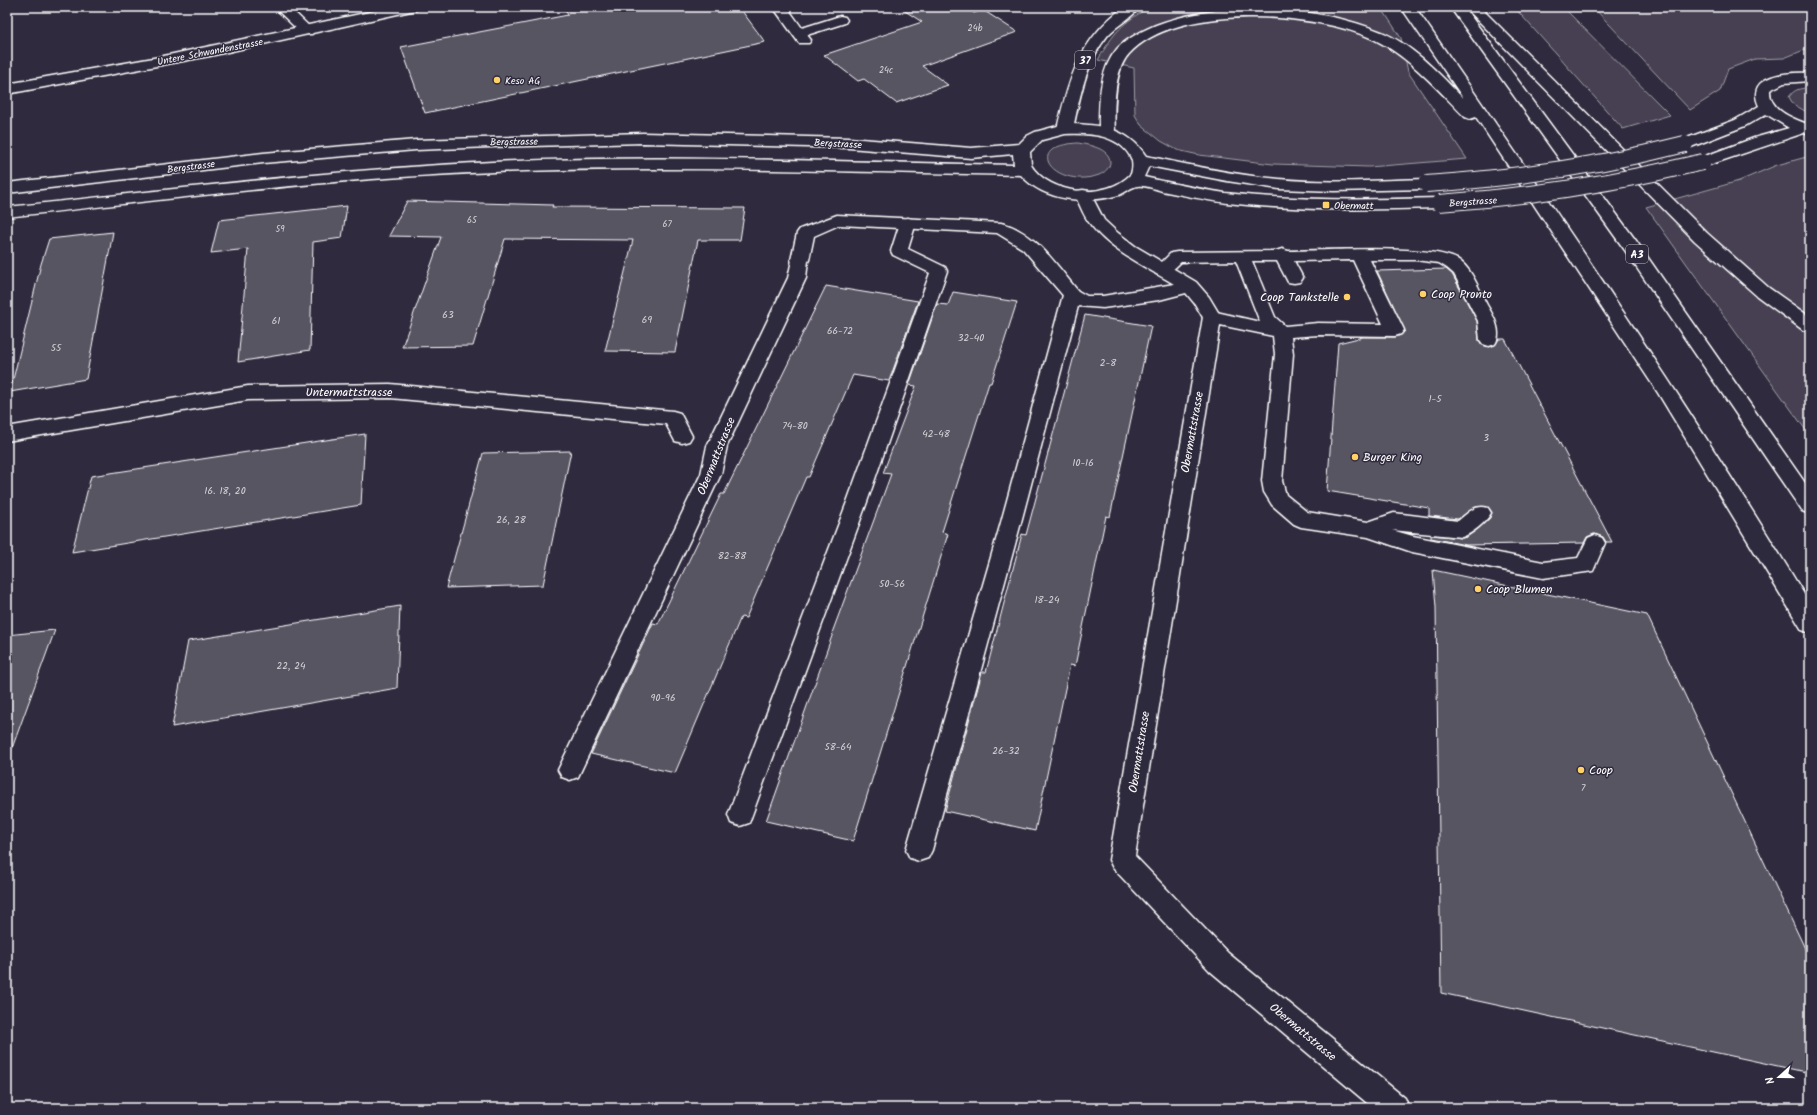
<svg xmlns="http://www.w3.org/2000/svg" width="1817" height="1115" font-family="Kalam,sans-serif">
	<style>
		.green { fill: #464152; stroke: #a2a0a8 }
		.building { fill: #595564; stroke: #fff }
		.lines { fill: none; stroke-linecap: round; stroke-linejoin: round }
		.lane-casing { stroke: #fff; stroke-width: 3 }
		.street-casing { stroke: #fff; stroke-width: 3 }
		.secondary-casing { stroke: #fff; stroke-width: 3 }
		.highway-casing { stroke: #fff; stroke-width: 3 }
		.lane { fill: #2f2a3d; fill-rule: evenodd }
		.street { fill: #2f2a3d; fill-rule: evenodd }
		.secondary { fill: #2f2a3d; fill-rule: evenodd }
		.highway { fill: #2f2a3d; fill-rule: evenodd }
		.secondary-bridge-casing { stroke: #fff; stroke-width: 18; stroke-linecap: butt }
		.secondary-bridge { stroke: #2f2a3d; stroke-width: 16 }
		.poi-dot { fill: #ffd166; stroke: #2f2a3d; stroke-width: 1.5 }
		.labels { text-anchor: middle; stroke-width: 3; stroke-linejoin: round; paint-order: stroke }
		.far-number-label { font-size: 9px; fill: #d6d4d8 }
		.far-street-label { font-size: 10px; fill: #fff; stroke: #2f2a3d }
		.far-poi-label { font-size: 10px; fill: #fff; stroke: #2f2a3d; text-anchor: start }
		.number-label { font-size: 10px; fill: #d6d4d8 }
		.shield { fill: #2f2a3d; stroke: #c1bfc5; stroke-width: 1 }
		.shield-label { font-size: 11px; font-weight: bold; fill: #fff }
		.poi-label { font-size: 12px; fill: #fff; stroke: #2f2a3d; text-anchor: start }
		.street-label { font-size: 12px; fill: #fff; stroke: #2f2a3d }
	</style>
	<rect width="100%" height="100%" fill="#2f2a3d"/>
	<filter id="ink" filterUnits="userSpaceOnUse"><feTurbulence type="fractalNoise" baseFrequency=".025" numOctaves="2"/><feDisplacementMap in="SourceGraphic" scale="8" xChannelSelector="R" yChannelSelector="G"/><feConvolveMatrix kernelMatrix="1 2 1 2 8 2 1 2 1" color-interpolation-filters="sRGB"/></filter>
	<g filter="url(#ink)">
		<g class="green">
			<path d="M1150,7H1381L1401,38L1408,72L1467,159L1369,167L1273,164L1199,155L1177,150L1161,141L1141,125L1135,115L1134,68L1098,60C1114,32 1122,23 1150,7Z"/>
			<polygon points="1514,7 1563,7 1670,115 1623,129"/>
			<polygon points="1593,7 1810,7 1810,42 1804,50 1784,58 1755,59 1728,69 1720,91 1690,110"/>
			<path d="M1810,88V114L1793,104L1789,97C1794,89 1801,88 1810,88Z"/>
			<path d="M1078,143C1088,145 1110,148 1110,162C1110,168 1104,173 1099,175C1057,190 1019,146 1078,143Z"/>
			<polygon points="1810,156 1810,436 1646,207 1739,181 1777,165"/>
		</g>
		<g class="building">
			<polygon points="564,7 739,7 765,42 425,113 401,47 568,15"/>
			<polygon points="899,7 966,7 974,13 983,10 1017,32 922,66 948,85 896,103 864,79 858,81 824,55 922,22"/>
			<polygon points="407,201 553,205 552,207 745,208 740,240 698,240 675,352 605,351 633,240 505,239 473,346 402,347 441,237 389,236"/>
			<polygon points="347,206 342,238 313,242 310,350 238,362 248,249 211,253 219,220"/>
			<polygon points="113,232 86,379 10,392 41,264 49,239"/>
			<polygon points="1446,269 1452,274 1477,321 1479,340 1482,345 1489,347 1495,345 1499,339 1505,339 1612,542 1606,542 1603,537 1594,534 1587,537 1584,543 1466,545 1431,538 1431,535 1462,538 1467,537 1479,528 1490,518 1492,512 1488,507 1475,507 1458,519 1429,516 1429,508 1327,491 1338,343 1363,337 1395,337 1401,335 1405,331 1377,271"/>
			<polygon points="826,286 918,301 889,381 853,375 809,477 806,477 746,618 741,617 675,773 591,754 653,623 658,624 721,494 724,494"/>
			<polygon points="953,292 1017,302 991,383 989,383 942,532 948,534 853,841 766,821 833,633 832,633 891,474 883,473 916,386 909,385 937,304 948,305"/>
			<polygon points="1085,315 1151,326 1110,517 1106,516 1075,666 1070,665 1035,831 945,811 982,672 986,672 1022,534 1026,535"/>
			<polygon points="365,434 361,505 72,552 91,476"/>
			<polygon points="571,451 543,585 446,588 483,453"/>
			<polygon points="1433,570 1647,615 1810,959 1810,1073 1441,993 1436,607"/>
			<polygon points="400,606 397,688 172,727 188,641"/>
			<polygon points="55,630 11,751 7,751 7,635"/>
		</g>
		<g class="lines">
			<defs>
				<g id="lane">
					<polygon points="274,7 289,7 314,31 312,34 302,34"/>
					<polygon points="773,7 787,7 802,28 840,16 845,17 847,20 845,23 807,35 811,40 809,43 799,43"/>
					<polygon points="908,218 914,220 916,223 908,249 945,267 947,271 867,502 752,815 749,823 740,826 731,823 728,815 847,502 930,273 893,255 891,251 900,223 902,220"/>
					<path d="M1282,249L1288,251C1321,251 1437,243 1460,261C1473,271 1479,290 1487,305C1493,315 1503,332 1495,344L1489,346L1483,344L1480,340L1478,321L1454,274L1447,268L1439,263L1415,260H1370L1404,330L1401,334L1395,336L1318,335L1291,337L1293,354L1282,481L1286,495L1307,512L1368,522L1394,513L1458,521C1468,513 1475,504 1488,508L1491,513C1485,523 1473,533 1462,537L1392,530L1413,536L1543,562L1578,558L1588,538L1595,535L1602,538L1605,543L1593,571L1543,578L1412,552L1368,537L1301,527L1294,524L1272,505L1264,492L1262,481L1275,354L1273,336L1220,325L1135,856L1228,953L1405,1098L1409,1108H1373L1210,971L1113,868L1109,860L1203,317L1206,313L1212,311L1260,322L1236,261L1181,262C1173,269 1168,277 1156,274L1154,270L1171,253L1177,252L1276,251ZM1353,260L1383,324L1318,323L1285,326L1275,317L1252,261H1277L1288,282L1294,283L1300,282L1303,278L1294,261Z"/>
					<polygon points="800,255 806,256 808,260 806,278 727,446 721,474 578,777 570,780 562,777 558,770 701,474 707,446 788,278 792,260 794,256"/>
					<polygon points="1072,290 1078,291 1081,295 1020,526 932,850 928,858 919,861 910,858 906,850 1000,526 1063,295 1066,291"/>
				</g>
				<g id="street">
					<polygon points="393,7 418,7 416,10 411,11 210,56 7,94 7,84 159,57"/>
					<path d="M1083,190L1089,191L1104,220L1118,233L1135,246L1196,282L1209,297L1221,317L1219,321L1212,323L1205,321L1195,304L1186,293L1159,300L1103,308L1077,306L1066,299L1023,249L997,233L839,225L814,236L809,260L806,264L800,265L794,264L791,260L797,233L800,229L837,215L1001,223C1035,231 1057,266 1078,291L1087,296H1103L1174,284C1146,267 1112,252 1091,225C1084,217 1080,205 1075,195L1077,191Z"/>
					<polygon points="390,384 673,411 680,413 692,436 689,441 682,443 675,441 666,424 390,398 248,400 7,441 7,427 248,386"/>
				</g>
				<g id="secondary">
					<path d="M1810,73V81L1784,83L1770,90C1769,111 1794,119 1810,125V135L1804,133L1703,167L1697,165L1695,162L1697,159L1754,138L1789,128L1766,114L1745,126L1691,147H1679L1677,144L1679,141L1735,120L1759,106C1744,74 1789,72 1810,73Z"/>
					<path d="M1065,124C1098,124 1127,127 1146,156C1190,165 1234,175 1279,179C1328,184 1377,180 1426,179L1432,181L1434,184L1432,187L1426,189L1334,191L1279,189L1227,181L1149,166L1144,177C1171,183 1198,189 1225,193C1296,201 1368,200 1439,198L1445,199L1447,203L1445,207L1439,208C1369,210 1297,211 1227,203C1205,200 1183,195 1162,191C1155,189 1145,185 1138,186C1132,186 1125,193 1119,195C1086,204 1045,202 1021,175C845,172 670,165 495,172C332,178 169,199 7,217V207C168,190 330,170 492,162C666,154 840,162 1014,165L1013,154L971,158L849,148L643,143L491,147L416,150L263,163L7,193V183L263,153L416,140L643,133L849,138L971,148L1019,144L1027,136L1035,132ZM1065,134C1088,133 1117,134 1130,156C1133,161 1133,168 1131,174C1107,200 1050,196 1031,165L1030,152L1042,140Z"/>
				</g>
				<g id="highway">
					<path d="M1124,7H1140C1132,18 1117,25 1108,35C1086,62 1080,96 1073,129L1071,132H1059L1057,129C1069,78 1080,39 1124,7Z"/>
					<path d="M1401,7H1415C1551,203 1686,400 1810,604V633L1802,630L1658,393L1476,117L1470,119L1465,117C1438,90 1411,58 1375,40C1318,12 1176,2 1129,54C1113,71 1114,111 1115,133L1113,136H1101L1099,133C1099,105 1098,71 1117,49C1127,38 1142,31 1156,25C1223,0 1317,5 1384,33C1415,47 1440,75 1463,98Z"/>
					<polygon points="1450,7 1464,7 1637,242 1810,490 1810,514 1802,511 1624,249"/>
					<polygon points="1465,7 1480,7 1707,233 1769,288 1810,317 1810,332 1803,330 1757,296 1695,241"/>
				</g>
			</defs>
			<use href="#lane" class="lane-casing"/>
			<use href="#street" class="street-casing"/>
			<use href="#secondary" class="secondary-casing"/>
			<use href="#highway" class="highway-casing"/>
			<use href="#lane" class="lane"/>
			<use href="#street" class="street"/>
			<use href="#secondary" class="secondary"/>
			<use href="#highway" class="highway"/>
			<defs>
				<g id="secondary-bridge">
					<path d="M1426,184C1514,178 1600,166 1685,144"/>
					<path d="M1439,203C1528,197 1616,183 1703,162"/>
				</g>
			</defs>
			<use href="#secondary-bridge" class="secondary-bridge-casing"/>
			<use href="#secondary-bridge" class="secondary-bridge"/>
		</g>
	</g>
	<g class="poi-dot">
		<circle cx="497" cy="80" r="4"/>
		<rect x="1322" y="201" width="8" height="8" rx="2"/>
		<circle cx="1423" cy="294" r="4"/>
		<circle cx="1347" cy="297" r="4"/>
		<circle cx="1355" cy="457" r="4"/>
		<circle cx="1478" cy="589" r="4"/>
		<circle cx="1581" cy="770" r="4"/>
	</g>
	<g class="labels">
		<g class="far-number-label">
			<text x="975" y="31">24b</text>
			<text x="886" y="73">24c</text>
			<text x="472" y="223">65</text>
			<text x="667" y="227">67</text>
			<text x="280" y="232">59</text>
		</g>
		<g class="far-street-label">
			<text transform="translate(210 51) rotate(-11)" y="4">Untere Schwandenstrasse</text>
			<text transform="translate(514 141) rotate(-1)" y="4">Bergstrasse</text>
			<text transform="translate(838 143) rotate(3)" y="4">Bergstrasse</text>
			<text transform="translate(191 166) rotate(-7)" y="4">Bergstrasse</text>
			<text transform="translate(1473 201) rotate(-4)" y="4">Bergstrasse</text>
		</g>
		<g class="far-poi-label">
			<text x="505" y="84">Keso AG</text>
			<text x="1334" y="209">Obermatt</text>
		</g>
		<g class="number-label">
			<text x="448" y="318">63</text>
			<text x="647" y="323">69</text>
			<text x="276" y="324">61</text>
			<text x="840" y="334">66-72</text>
			<text x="971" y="341">32-40</text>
			<text x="56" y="351">55</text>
			<text x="1108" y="366">2-8</text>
			<text x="1435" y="402">1-5</text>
			<text x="795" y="429">74-80</text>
			<text x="936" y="437">42-48</text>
			<text x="1486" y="441">3</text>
			<text x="1083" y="466">10-16</text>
			<text x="225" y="494">16. 18, 20</text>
			<text x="511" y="523">26, 28</text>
			<text x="732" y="559">82-88</text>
			<text x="892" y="587">50-56</text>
			<text x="1047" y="603">18-24</text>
			<text x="291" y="669">22, 24</text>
			<text x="663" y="701">90-96</text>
			<text x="838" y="750">58-64</text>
			<text x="1006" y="754">26-32</text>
			<text x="1583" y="791">7</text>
		</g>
		<g class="shield">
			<rect x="1075" y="51" width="20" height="18" rx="3"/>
			<rect x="1626" y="245" width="22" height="18" rx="3"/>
		</g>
		<g class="shield-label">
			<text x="1085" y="64">37</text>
			<text x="1637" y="258">A3</text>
		</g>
		<g class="poi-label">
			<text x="1431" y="298">Coop Pronto</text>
			<text x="1339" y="301" text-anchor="end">Coop Tankstelle</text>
			<text x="1363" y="461">Burger King</text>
			<text x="1486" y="593">Coop Blumen</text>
			<text x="1589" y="774">Coop</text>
		</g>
		<g class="street-label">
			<text x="349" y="396">Untermattstrasse</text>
			<text transform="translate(1192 432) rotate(-80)" y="4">Obermattstrasse</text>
			<text transform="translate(716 456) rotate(-68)" y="4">Obermattstrasse</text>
			<text transform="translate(1139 752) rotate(-81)" y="4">Obermattstrasse</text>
			<text transform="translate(1303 1032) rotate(40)" y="4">Obermattstrasse</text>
		</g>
	</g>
	<rect width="1817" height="1115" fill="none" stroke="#2f2a3d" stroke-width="24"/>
	<rect x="12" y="12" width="1793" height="1091" fill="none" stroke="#fff" stroke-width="1.5" filter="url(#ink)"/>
	<g transform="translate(1779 1077) rotate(249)" stroke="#2f2a3d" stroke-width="3" paint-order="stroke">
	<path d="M0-3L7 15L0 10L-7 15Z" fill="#ffffff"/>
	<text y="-6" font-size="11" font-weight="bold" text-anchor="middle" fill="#ffffff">N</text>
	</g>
</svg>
